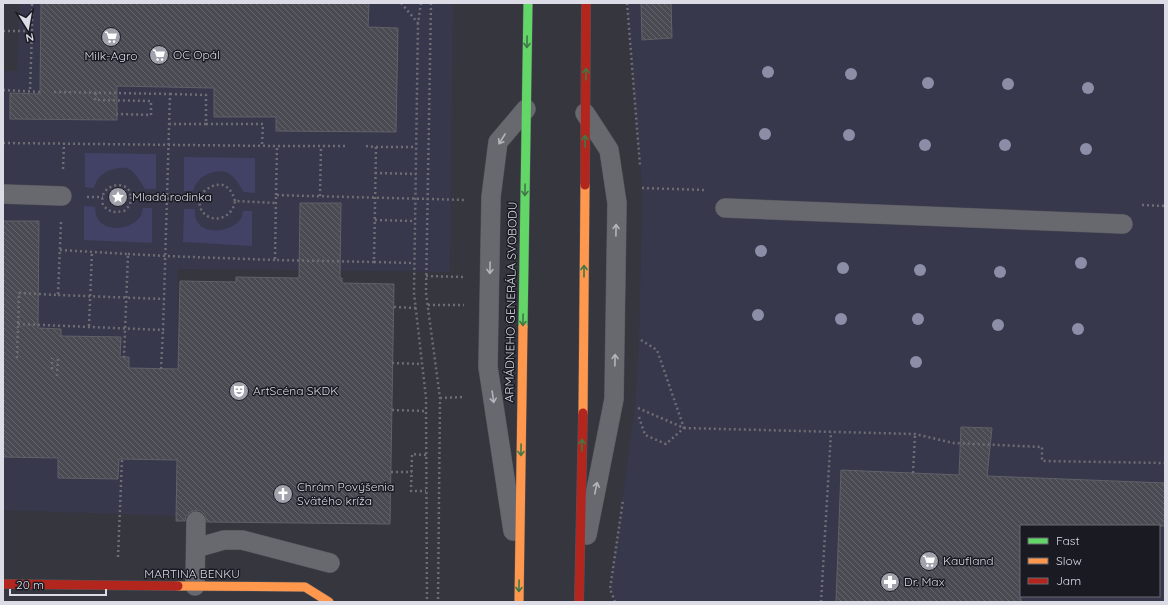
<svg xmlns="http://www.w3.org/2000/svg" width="1168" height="605" font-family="Quicksand,sans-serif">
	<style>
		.built { fill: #37384c; fill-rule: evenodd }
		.green { fill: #424266 }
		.building { fill: url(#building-back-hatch); stroke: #606168 }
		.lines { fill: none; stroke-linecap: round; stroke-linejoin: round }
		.lane-casing { stroke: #53545b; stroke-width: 20 }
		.fast-casing { stroke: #53545b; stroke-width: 10 }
		.slow-casing { stroke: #53545b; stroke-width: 10 }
		.jam-casing { stroke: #53545b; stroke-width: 10 }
		.path { stroke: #6d6d73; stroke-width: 2.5; stroke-dasharray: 2 3; stroke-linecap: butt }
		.lane { stroke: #68696f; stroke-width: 19 }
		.fast { stroke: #63d668; stroke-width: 9 }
		.slow { stroke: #ff974d; stroke-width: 9 }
		.jam { stroke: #b3261e; stroke-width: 9 }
		.tree { fill: #8c8ea8 }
		.oneway { stroke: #3e7845 }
		.oneway2 { stroke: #b3b4bc }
		.labels { text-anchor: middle; stroke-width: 3; stroke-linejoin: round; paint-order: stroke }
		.poi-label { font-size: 12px; fill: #dbdce6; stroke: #1a1a22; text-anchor: start }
		.street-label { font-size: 12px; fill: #dbdce6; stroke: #1a1a22 }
	</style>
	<defs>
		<pattern id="building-back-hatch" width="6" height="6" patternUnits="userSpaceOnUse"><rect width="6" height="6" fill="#4a4b52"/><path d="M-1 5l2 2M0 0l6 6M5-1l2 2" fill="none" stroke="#64646b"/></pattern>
	</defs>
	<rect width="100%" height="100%" fill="#35363e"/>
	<g class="built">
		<polygon points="19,3 453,3 450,272 178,269 176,516 3,510 3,71 17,71"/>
		<path d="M627,3H1165V602H615L610,589L635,407L639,338L642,209V188L637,126ZM1021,526H1159V596H1021Z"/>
	</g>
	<g class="green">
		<path d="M85,153L156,154V189H145C141,182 136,173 129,169C120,165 103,171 98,179C96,181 95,185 94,188L85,187Z"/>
		<path d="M184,157L255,158V193L244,192C240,186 235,177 228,173C218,168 202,174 197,183C195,185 194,188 193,191H184Z"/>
		<path d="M84,206L95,207C96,210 95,214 97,217C104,233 131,230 140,217C142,215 142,211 143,208H152V243L84,240Z"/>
		<path d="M184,209H195C195,212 195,217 196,219C202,236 231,232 240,220C242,218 242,214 243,211H252V246L183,242Z"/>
	</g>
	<g class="building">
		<polygon points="41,3 369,3 368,27 398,28 396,132 276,131 276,117 214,117 214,88 117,86 117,120 10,119 10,93 40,94"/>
		<polygon points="641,3 671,3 672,38 642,40"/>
		<polygon points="300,203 341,203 340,278 342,278 342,283 394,284 390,524 207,522 205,515 201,511 197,510 190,512 186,516 185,521 176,521 177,460 119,459 118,479 58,478 58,458 3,457 3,221 39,221 38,328 61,329 61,336 121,337 120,357 129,357 129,368 178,369 180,281 236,282 236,277 299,278"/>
		<polygon points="961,427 992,428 987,476 1165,483 1165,526 1021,526 1021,602 836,602 841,470 959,475"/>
	</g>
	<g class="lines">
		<defs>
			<g id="lane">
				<polyline points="585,113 609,150 617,203 614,399 587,535"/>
				<polyline points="3,194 62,196"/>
				<polyline points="725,208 1123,224"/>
				<polyline points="513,531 488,367 491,197 498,142 526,109"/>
				<polyline points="196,548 224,540 242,540 330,563"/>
				<polyline points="195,586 196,521"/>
			</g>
			<polyline id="fast" points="523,327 528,3"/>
			<g id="slow">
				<polyline points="583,413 585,185"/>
				<polyline points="178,586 305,587 329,602"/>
				<polyline points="519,602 523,327"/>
			</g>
			<g id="jam">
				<polyline points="585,185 586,3"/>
				<polyline points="3,584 178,586"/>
				<polyline points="579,602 583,413"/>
			</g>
		</defs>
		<use href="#lane" class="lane-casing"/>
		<use href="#fast" class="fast-casing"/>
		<use href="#slow" class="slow-casing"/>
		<use href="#jam" class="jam-casing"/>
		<g class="path">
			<polyline points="401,3 418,23"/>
			<polyline points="421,3 418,23 414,293 426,398 427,602"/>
			<polyline points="431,3 426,293 440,398 438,602"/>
			<polyline points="627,3 640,166"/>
			<polyline points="3,31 32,31 30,91"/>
			<polyline points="32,31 32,3"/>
			<polyline points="3,90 40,92"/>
			<polyline points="54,92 170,94 164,299 58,295"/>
			<polyline points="96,93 95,100 151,101 151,115 117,114"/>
			<polyline points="170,94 206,95 206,124 263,124 262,145"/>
			<polyline points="169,124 206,124"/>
			<polyline points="3,143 277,146"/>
			<path d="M366,146L376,147L374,262L275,260L276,195C339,197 402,198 464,200"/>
			<polyline points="376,147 416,147"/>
			<polyline points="63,169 64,143"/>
			<polyline points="375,173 416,174"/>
			<polyline points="642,188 705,190"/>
			<polyline points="276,195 277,146 346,146"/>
			<polyline points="320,196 321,146"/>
			<polyline points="87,197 103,197"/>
			<path d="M131,197L130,205L124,211C114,213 109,212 103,205C102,202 102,198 103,195C106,186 120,182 127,188C130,190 130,194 131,197L200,200"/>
			<path d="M235,201C229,180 215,181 201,194C200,198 199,203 200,207C206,224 232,222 235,201L277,203"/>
			<polyline points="1142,205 1165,206"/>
			<polyline points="375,220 415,221"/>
			<polyline points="60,250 128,254 124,357"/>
			<polyline points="128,254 165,256 275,260"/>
			<polyline points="374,262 414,263"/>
			<polyline points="426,276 464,277"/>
			<polyline points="428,305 464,305"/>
			<polyline points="394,307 416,308"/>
			<polyline points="18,324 163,330 164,299"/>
			<polyline points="89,326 92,252"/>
			<polyline points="641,340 657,350 684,428"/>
			<polyline points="17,358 19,293 58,295 61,222"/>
			<polyline points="392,363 422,364"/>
			<polyline points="52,369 52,358"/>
			<polyline points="161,369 163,330"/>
			<polyline points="57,376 58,358"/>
			<polyline points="440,398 465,397"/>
			<polyline points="638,408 684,428 915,434 953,443 1042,447 1042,461 1165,463"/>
			<polyline points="392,410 426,411"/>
			<polyline points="639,417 645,435 666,444 684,428"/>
			<polyline points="426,455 412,454 411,491 426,491"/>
			<polyline points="391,472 412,472"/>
			<polyline points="913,473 915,434"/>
			<polyline points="118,557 122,459"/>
			<polyline points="615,602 610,589 623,500"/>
			<polyline points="821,602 831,432"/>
		</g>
		<use href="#lane" class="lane"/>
		<use href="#fast" class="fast"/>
		<use href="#slow" class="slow"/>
		<use href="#jam" class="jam"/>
	</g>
	<g class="tree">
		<circle cx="768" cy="72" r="6"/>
		<circle cx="851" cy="74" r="6"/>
		<circle cx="928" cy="83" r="6"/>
		<circle cx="1008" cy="84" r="6"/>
		<circle cx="1088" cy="88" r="6"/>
		<circle cx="765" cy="134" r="6"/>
		<circle cx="849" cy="135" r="6"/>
		<circle cx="925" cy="145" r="6"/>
		<circle cx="1005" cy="145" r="6"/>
		<circle cx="1086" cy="149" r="6"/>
		<circle cx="761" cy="251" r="6"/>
		<circle cx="1081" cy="263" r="6"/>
		<circle cx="843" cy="268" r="6"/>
		<circle cx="920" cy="270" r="6"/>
		<circle cx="1000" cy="272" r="6"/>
		<circle cx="758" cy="315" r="6"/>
		<circle cx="841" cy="319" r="6"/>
		<circle cx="918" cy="319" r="6"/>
		<circle cx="998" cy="325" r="6"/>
		<circle cx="1078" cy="329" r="6"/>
		<circle cx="916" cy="362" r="6"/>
	</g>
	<defs><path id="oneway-shaft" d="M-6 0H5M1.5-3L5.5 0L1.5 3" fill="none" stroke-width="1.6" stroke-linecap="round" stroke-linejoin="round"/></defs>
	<g class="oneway">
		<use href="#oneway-shaft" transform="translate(527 42) rotate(91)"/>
		<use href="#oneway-shaft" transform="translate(586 74) rotate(-90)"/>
		<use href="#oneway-shaft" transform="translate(585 141) rotate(-90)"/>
		<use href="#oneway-shaft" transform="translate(525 190) rotate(91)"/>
		<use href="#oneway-shaft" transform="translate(584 271) rotate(-90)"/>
		<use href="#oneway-shaft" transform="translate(523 320) rotate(91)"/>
		<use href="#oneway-shaft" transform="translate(582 445) rotate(-89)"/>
		<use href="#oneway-shaft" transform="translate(521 450) rotate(91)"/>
		<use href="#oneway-shaft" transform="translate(519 586) rotate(91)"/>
	</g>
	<g class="oneway2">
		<use href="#oneway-shaft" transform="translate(502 139) rotate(122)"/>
		<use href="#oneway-shaft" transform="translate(616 230) rotate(-89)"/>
		<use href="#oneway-shaft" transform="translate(490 268) rotate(91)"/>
		<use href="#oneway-shaft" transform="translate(615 360) rotate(-89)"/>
		<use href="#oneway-shaft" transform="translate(493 397) rotate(82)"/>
		<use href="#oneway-shaft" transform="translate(596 488) rotate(-78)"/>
	</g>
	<defs>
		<symbol id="supermarket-disc" viewBox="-11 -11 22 22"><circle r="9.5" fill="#a1a2ab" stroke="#1a1a22"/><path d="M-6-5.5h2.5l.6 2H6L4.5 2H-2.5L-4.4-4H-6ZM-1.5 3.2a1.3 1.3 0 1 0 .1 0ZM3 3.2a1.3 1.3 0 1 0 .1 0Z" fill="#fff"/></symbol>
		<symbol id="sight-disc" viewBox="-11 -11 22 22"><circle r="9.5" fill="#a1a2ab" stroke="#1a1a22"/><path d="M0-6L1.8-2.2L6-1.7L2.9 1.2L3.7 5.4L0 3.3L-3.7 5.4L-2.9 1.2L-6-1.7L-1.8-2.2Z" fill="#fff"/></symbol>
		<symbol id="theatre-disc" viewBox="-11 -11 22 22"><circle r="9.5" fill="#a1a2ab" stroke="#1a1a22"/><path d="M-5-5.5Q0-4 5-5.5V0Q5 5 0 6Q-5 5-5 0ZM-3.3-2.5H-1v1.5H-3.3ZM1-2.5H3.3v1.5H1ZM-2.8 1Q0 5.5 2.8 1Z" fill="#fff"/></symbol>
		<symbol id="church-disc" viewBox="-11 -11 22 22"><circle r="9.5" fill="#a1a2ab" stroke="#1a1a22"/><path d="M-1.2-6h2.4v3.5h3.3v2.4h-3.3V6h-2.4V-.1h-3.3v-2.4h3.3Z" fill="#fff"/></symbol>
		<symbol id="pharmacy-disc" viewBox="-11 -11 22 22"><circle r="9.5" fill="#a1a2ab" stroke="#1a1a22"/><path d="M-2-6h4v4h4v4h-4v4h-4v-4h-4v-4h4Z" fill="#fff"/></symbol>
	</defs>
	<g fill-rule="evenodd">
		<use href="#supermarket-disc" x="100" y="26" width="22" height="22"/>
		<use href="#supermarket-disc" x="148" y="44" width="22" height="22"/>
		<use href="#sight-disc" x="107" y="186" width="22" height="22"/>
		<use href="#theatre-disc" x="228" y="380" width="22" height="22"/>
		<use href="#church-disc" x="272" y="483" width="22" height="22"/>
		<use href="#supermarket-disc" x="918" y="550" width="22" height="22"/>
		<use href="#pharmacy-disc" x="879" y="571" width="22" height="22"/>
	</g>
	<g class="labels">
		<g class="poi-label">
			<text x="173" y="59">OC Opál</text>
			<text x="111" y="60" text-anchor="middle">Milk-Agro</text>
			<text x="132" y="201">Mladá rodinka</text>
			<text x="253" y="395">ArtScéna SKDK</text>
			<text x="297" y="491">Chrám Povýšenia<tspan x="297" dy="14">Svätého kríža</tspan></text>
			<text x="943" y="565">Kaufland</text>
			<text x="904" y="586">Dr. Max</text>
		</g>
		<g class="street-label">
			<text transform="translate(511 302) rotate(-89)" y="4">ARMÁDNEHO GENERÁLA SVOBODU</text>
			<text x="192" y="578">MARTINA BENKU</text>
		</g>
	</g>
	<rect width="1168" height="605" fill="none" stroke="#dbdce6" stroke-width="8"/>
	<rect x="1020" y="525" width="140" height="72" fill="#1a1a22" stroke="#676870"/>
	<rect x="1028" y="538" width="20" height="6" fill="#63d668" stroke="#676870"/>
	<text x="1056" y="545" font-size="12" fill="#dbdce6">Fast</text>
	<rect x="1028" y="558" width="20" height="6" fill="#ff974d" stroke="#676870"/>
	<text x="1056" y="565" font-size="12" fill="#dbdce6">Slow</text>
	<rect x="1028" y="578" width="20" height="6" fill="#b3261e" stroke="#676870"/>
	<text x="1056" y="585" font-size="12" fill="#dbdce6">Jam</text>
	<g transform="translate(28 28) rotate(169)" stroke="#1a1a22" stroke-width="3" paint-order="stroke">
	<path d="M0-3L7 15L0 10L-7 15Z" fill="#dbdce6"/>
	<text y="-6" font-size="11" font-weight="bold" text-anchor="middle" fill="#dbdce6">N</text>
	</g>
	<path d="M10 589v6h96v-6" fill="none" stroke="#dbdce6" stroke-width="2"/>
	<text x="16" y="589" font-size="12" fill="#dbdce6" stroke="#1a1a22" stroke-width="3" paint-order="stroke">20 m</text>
</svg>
